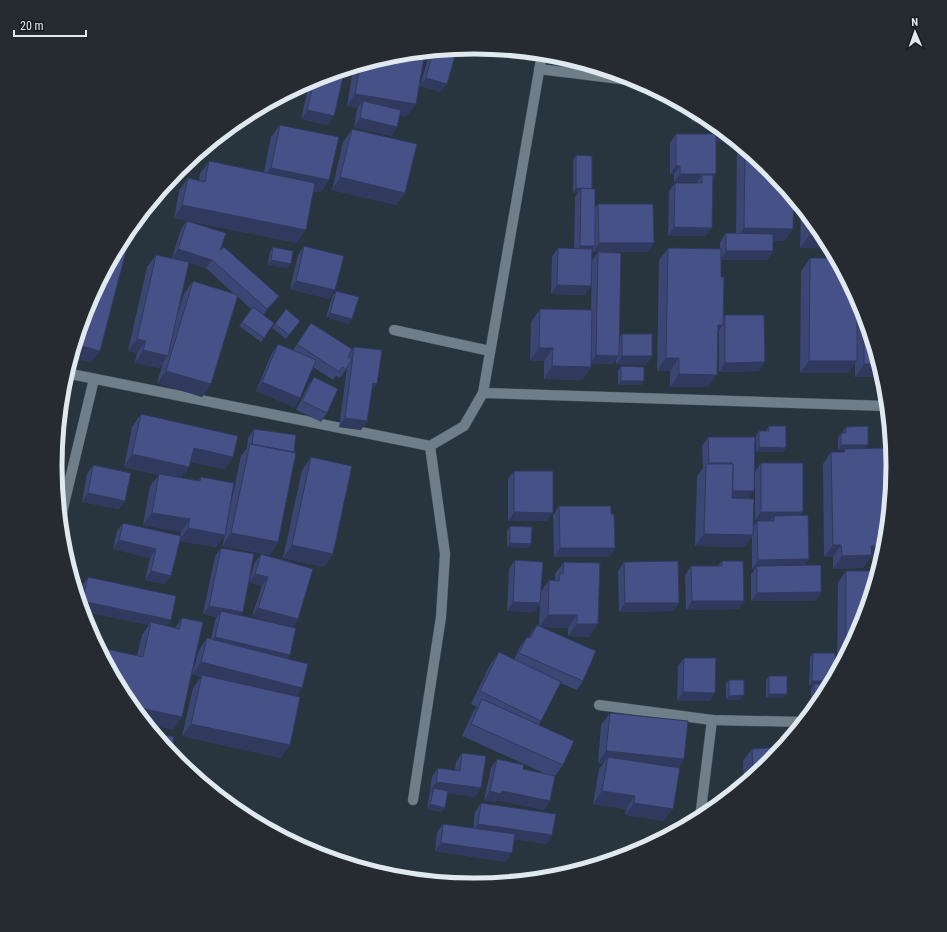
<svg xmlns="http://www.w3.org/2000/svg" width="947" height="932" font-family="'Roboto Condensed',sans-serif">
	<style>
		.lines { fill: none; stroke-linecap: round; stroke-linejoin: round }
		.service-casing { stroke: #46515a; stroke-width: 11 }
		.minor-casing { stroke: #46515a; stroke-width: 11 }
		.service { stroke: #707e8a; stroke-width: 10 }
		.minor { stroke: #707e8a; stroke-width: 10 }
		.wall { fill: #3c4674; fill-rule: evenodd }
		.shaded-wall { fill: #31395e }
		.building { fill: #465187; stroke: #31395e }
		.rim { fill: none; stroke: #e1e9f0; stroke-width: 5 }
	</style>
	<rect width="100%" height="100%" fill="#28343e"/>
	<g class="lines">
		<defs>
			<polyline id="service" points="394,330 490,351"/>
			<g id="minor">
				<polyline points="539,69 637,81"/>
				<polyline points="66,373 430,446 464,426 483,393 542,54"/>
				<polyline points="483,393 887,406"/>
				<polyline points="60,521 94,379"/>
				<polyline points="599,705 712,720 803,722"/>
				<polyline points="413,800 441,617 445,554 430,446"/>
				<polyline points="700,818 712,720"/>
			</g>
		</defs>
		<use href="#service" class="service-casing"/>
		<use href="#minor" class="minor-casing"/>
		<use href="#service" class="service"/>
		<use href="#minor" class="minor"/>
	</g>
	<g class="wall">
		<polygon points="455,49 441,92 420,86 430,51"/>
		<polygon points="392,55 407,116 400,115 397,127 391,136 354,127 357,110 358,108 347,106 353,69 355,66"/>
		<polygon points="345,69 328,125 301,119 310,80 313,79"/>
		<polygon points="692,110 708,119 706,122 692,122"/>
		<polygon points="713,123 736,142 716,142 716,174 713,178 706,236 668,236 669,191 675,183 697,183 697,182 674,182 674,174 670,174 670,143 676,134 713,134"/>
		<polygon points="280,125 321,192 313,191 297,243 174,218 179,191 188,178 199,181 200,174 209,161 264,172 271,137"/>
		<polygon points="352,129 405,193 396,205 332,190 343,142"/>
		<polygon points="738,144 770,170 785,241 773,241 773,251 767,260 721,260 721,277 723,318 725,315 759,371 719,372 719,331 718,333 708,387 670,387 670,371 657,371 659,260 668,248 720,249 720,242 726,233 736,234 737,146"/>
		<polygon points="576,155 592,189 595,208 598,204 648,252 593,252 593,249 592,251 591,286 585,295 551,294 552,257 558,248 574,249 575,197 578,193 573,193 573,160"/>
		<polygon points="801,208 822,233 800,248"/>
		<path d="M187,221L220,251L279,296L273,304L263,315L274,323L261,342L239,326L251,309L237,296L211,384L202,397L157,383L163,363L159,368L135,363L137,353L128,351L147,267L156,255L176,259L172,258L181,229ZM189,263L206,268L234,294L193,281L184,294L177,316Z"/>
		<polygon points="304,246 329,299 290,289 298,255"/>
		<polygon points="273,247 288,268 268,265 270,252"/>
		<polygon points="598,252 619,338 622,334 652,356 646,365 616,364 616,359 613,364 591,364 591,367 582,380 544,379 544,361 530,361 531,322 540,309 591,310 592,261"/>
		<polygon points="810,258 835,258 861,306 882,377 855,377 855,363 848,373 800,373 801,271"/>
		<polygon points="336,291 352,319 349,324 326,317 333,295"/>
		<polygon points="311,323 350,353 354,347 372,391 367,421 361,430 339,427 347,368 340,378 336,376 333,380 313,367 300,398 294,407 256,391 272,353 278,344 293,350"/>
		<polygon points="275,324 297,325 286,339 272,328"/>
		<polygon points="621,366 644,381 641,385 618,385 618,370"/>
		<polygon points="314,377 327,413 321,422 296,410 308,386"/>
		<polygon points="141,414 233,457 225,469 190,462 189,467 181,478 198,481 201,477 226,526 241,456 247,448 248,438 254,429 294,453 278,542 270,555 222,546 225,535 216,547 180,541 165,584 145,580 150,558 113,549 117,531 123,523 180,536 181,532 143,525 150,486 159,475 124,467 132,427"/>
		<polygon points="769,426 786,448 783,452 756,452 756,435 759,431 766,431"/>
		<polygon points="846,427 866,449 885,537 884,547 877,558 870,558 863,568 833,569 833,557 824,557 823,464 831,452 843,452 844,450 838,450 838,438 841,433 843,433 843,431"/>
		<polygon points="708,437 755,437 749,499 753,527 757,521 771,520 755,520 755,472 761,463 800,516 805,565 821,592 815,601 751,601 751,574 755,569 752,569 752,537 744,547 695,546 697,476 703,468 702,446"/>
		<polygon points="311,457 333,554 324,567 283,558 302,470"/>
		<polygon points="93,465 119,509 82,502 87,474"/>
		<polygon points="514,471 547,521 508,521 508,479"/>
		<polygon points="891,479 889,497 890,481"/>
		<polygon points="559,506 611,514 615,548 609,557 554,557 553,515"/>
		<polygon points="510,526 528,548 507,547 507,531"/>
		<path d="M221,548L249,581L255,562L261,554L298,619L293,627L288,659L302,688L296,696L281,758L182,736L193,688L201,677L192,674L199,650L207,638L211,639L215,620L217,617L203,614L215,556ZM249,582L262,586L252,616L282,625L241,615L243,612Z"/>
		<polygon points="515,560 541,591 549,580 555,580 555,574 564,562 589,637 568,636 568,628 543,627 583,681 577,690 560,683 539,725 563,765 555,776 550,801 544,810 497,800 495,802 484,800 491,768 497,759 523,769 546,774 462,736 473,712 477,707 471,704 490,665 499,652 514,660 521,645 527,637 529,638 531,633 537,625 539,626 540,604 534,612 507,611 509,569"/>
		<polygon points="722,561 744,601 738,609 686,610 685,575 691,566 718,566"/>
		<polygon points="624,562 673,611 619,612 618,571"/>
		<polygon points="846,571 861,627 837,671 838,583"/>
		<polygon points="88,577 171,620 167,626 175,628 182,618 173,730 145,723 125,699 137,656 142,635 149,625 82,611 79,601 82,586"/>
		<polygon points="813,653 835,675 811,702 811,688 813,686 809,685 810,657"/>
		<polygon points="684,658 715,693 709,701 677,701 678,666"/>
		<polygon points="769,676 784,698 766,698 766,681"/>
		<polygon points="729,680 741,700 726,700 726,684"/>
		<polygon points="610,713 684,759 678,768 664,821 625,815 626,809 593,804 599,769 603,764 598,763 601,725"/>
		<polygon points="752,749 770,762 744,783 743,761"/>
		<polygon points="462,753 475,797 448,793 442,812 427,809 430,792 431,791 430,791 432,777 438,768 455,770 456,762"/>
		<polygon points="481,803 552,835 546,844 515,839 506,862 435,851 437,832 443,824 473,828 475,812"/>
	</g>
	<g class="shaded-wall">
		<polygon points="426,78 447,84 441,92 420,86"/>
		<polygon points="355,94 416,104 407,116 362,109 363,101 358,108 347,106"/>
		<polygon points="307,110 334,116 328,125 301,119"/>
		<polygon points="360,118 397,127 391,136 354,127"/>
		<polygon points="695,118 706,118 708,119 706,122 692,122"/>
		<polygon points="719,133 725,133 736,142 713,142"/>
		<polygon points="676,166 680,166 674,174 670,174"/>
		<polygon points="271,168 329,180 321,192 262,180"/>
		<polygon points="680,174 716,174 710,182 702,175 697,182 674,182"/>
		<polygon points="340,177 405,193 396,205 332,190"/>
		<polygon points="576,188 581,188 578,193 573,193"/>
		<polygon points="182,205 306,230 297,243 174,218"/>
		<polygon points="674,227 712,228 706,236 668,236"/>
		<polygon points="744,228 793,229 785,241 735,241"/>
		<polygon points="809,236 823,236 830,249 800,248"/>
		<polygon points="599,243 654,243 648,252 593,252"/>
		<polygon points="580,246 595,246 589,255 574,255"/>
		<polygon points="178,249 212,260 206,268 172,258"/>
		<polygon points="726,251 773,251 767,260 720,260"/>
		<polygon points="271,260 291,264 288,268 268,265"/>
		<polygon points="296,281 335,290 329,299 290,289"/>
		<polygon points="557,285 591,286 585,295 551,294"/>
		<polygon points="279,296 273,304 261,318 267,309"/>
		<polygon points="330,313 352,319 349,324 326,317"/>
		<polygon points="718,325 723,325 714,338"/>
		<polygon points="137,339 146,341 137,353 128,351"/>
		<polygon points="75,344 100,351 91,363 71,358"/>
		<polygon points="539,348 553,348 544,361 530,361"/>
		<polygon points="143,350 168,356 159,368 135,363"/>
		<polygon points="596,355 619,356 613,364 590,364"/>
		<polygon points="622,356 652,356 646,365 616,364"/>
		<polygon points="666,358 679,358 670,371 657,371"/>
		<polygon points="809,361 857,361 848,373 800,373"/>
		<polygon points="765,362 759,371 719,372 725,363"/>
		<polygon points="864,364 878,364 882,377 855,377"/>
		<polygon points="552,366 591,367 582,380 544,379"/>
		<polygon points="166,371 211,384 202,397 157,383"/>
		<polygon points="679,374 717,375 708,387 670,387"/>
		<polygon points="621,381 644,381 641,385 618,385"/>
		<polygon points="262,382 300,398 294,407 256,391"/>
		<polygon points="373,383 377,384 371,392"/>
		<polygon points="345,418 367,421 361,430 339,427"/>
		<polygon points="57,438 62,439 59,443 57,443"/>
		<polygon points="841,445 868,445 865,449 838,450"/>
		<polygon points="759,447 786,448 783,452 756,452"/>
		<polygon points="194,448 233,457 225,469 185,461"/>
		<polygon points="132,454 189,467 180,479 124,467"/>
		<polygon points="709,463 732,463 726,471 705,467"/>
		<polygon points="733,491 754,491 748,500 727,500"/>
		<polygon points="88,493 125,501 119,509 82,502"/>
		<polygon points="514,512 553,513 547,521 508,521"/>
		<polygon points="761,512 803,512 797,520 774,516 771,520 755,520"/>
		<polygon points="152,513 190,519 181,532 143,525"/>
		<polygon points="188,528 225,535 216,547 179,541"/>
		<polygon points="231,533 278,542 270,555 222,546"/>
		<polygon points="704,534 753,535 744,547 695,546"/>
		<polygon points="119,540 156,549 150,558 113,549"/>
		<polygon points="510,543 531,544 528,548 507,547"/>
		<polygon points="292,545 333,554 324,567 283,558"/>
		<polygon points="833,545 841,545 833,557 824,557"/>
		<polygon points="871,546 885,546 884,547 877,558 870,558 863,568 833,569 842,556"/>
		<polygon points="560,548 615,548 609,557 554,557"/>
		<polygon points="809,559 803,568 757,566 755,569 752,569 758,560"/>
		<polygon points="151,571 171,576 165,584 145,580"/>
		<polygon points="255,574 268,577 262,586 249,582"/>
		<polygon points="821,592 815,601 751,601 757,593"/>
		<polygon points="82,601 171,620 165,629 151,622 149,625 82,611 80,605"/>
		<polygon points="692,601 744,601 738,609 686,610"/>
		<polygon points="513,602 540,603 534,612 507,611"/>
		<polygon points="625,603 679,603 673,611 619,612"/>
		<polygon points="209,606 243,612 237,621 221,611 217,617 203,614"/>
		<polygon points="258,608 298,619 292,628 252,616"/>
		<polygon points="548,615 577,615 568,628 539,627"/>
		<polygon points="577,624 598,624 589,637 568,636"/>
		<polygon points="215,637 290,655 284,664 209,646"/>
		<polygon points="201,662 302,688 293,701 202,675 201,677 192,674"/>
		<polygon points="812,681 831,681 829,686 814,684 813,686 809,685"/>
		<polygon points="683,692 715,693 709,701 677,701"/>
		<polygon points="769,694 787,694 784,698 766,698"/>
		<polygon points="744,695 741,700 726,700 729,696"/>
		<polygon points="814,697 823,697 820,702 811,702"/>
		<polygon points="131,706 182,717 173,730 145,723"/>
		<polygon points="191,724 290,745 281,758 182,736"/>
		<polygon points="606,751 684,759 676,771 608,757 603,764 598,763"/>
		<polygon points="436,782 481,788 475,797 433,791 434,788 431,791 430,791"/>
		<polygon points="490,791 502,791 550,801 544,810 497,800 495,802 484,800"/>
		<polygon points="602,791 635,796 626,809 593,804"/>
		<polygon points="634,803 673,809 664,821 625,815"/>
		<polygon points="430,804 445,808 442,812 427,809"/>
		<polygon points="478,824 552,835 546,844 472,833"/>
		<polygon points="441,843 512,853 506,862 435,851"/>
	</g>
	<g class="building">
		<polygon points="455,49 457,49 447,84 426,78 433,51"/>
		<polygon points="425,52 416,104 355,94 360,65 392,55"/>
		<polygon points="345,69 334,116 307,110 315,78"/>
		<polygon points="363,101 401,110 397,127 360,118"/>
		<polygon points="695,111 706,118 695,118"/>
		<polygon points="280,125 339,137 329,180 271,168"/>
		<polygon points="719,128 725,133 719,133"/>
		<polygon points="352,129 417,144 405,193 340,177"/>
		<polygon points="676,134 716,134 716,174 680,174 680,166 676,166"/>
		<polygon points="745,150 770,170 794,199 793,229 744,228"/>
		<polygon points="576,155 592,156 592,189 576,188"/>
		<polygon points="209,161 315,183 306,230 182,205 188,178 205,182"/>
		<polygon points="702,175 713,175 712,228 674,227 675,183 702,183"/>
		<polygon points="581,188 595,189 595,246 580,246"/>
		<polygon points="598,204 653,204 654,243 599,243"/>
		<polygon points="809,218 822,233 823,236 809,236"/>
		<polygon points="187,221 226,233 220,251 224,247 279,296 267,309 212,260 178,249"/>
		<polygon points="726,233 773,234 773,251 726,251"/>
		<polygon points="124,235 130,236 100,351 75,344 86,305"/>
		<polygon points="304,246 344,256 335,290 296,281"/>
		<polygon points="273,247 293,251 291,264 271,260"/>
		<polygon points="558,248 592,249 591,286 557,285"/>
		<polygon points="668,248 721,249 721,277 724,277 723,325 718,325 717,375 679,374 679,358 666,358"/>
		<polygon points="598,252 621,253 619,356 596,355"/>
		<polygon points="156,255 189,262 168,356 143,350 146,341 137,339"/>
		<polygon points="810,258 835,258 857,299 857,361 809,361"/>
		<polygon points="193,281 238,295 211,384 166,371"/>
		<polygon points="336,291 359,297 352,319 330,313"/>
		<polygon points="253,307 274,323 264,338 242,322"/>
		<polygon points="286,309 300,321 289,335 275,324"/>
		<polygon points="540,309 592,310 591,367 552,366 553,348 539,348"/>
		<polygon points="725,315 764,315 765,362 725,363"/>
		<polygon points="864,318 878,364 864,364"/>
		<polygon points="311,323 352,349 348,357 352,359 346,369 342,367 339,372 297,344"/>
		<rect x="622" y="334" width="30" height="22"/>
		<polygon points="278,344 316,360 300,398 262,382"/>
		<polygon points="354,347 382,350 377,384 373,383 367,421 345,418"/>
		<polygon points="621,366 644,367 644,381 621,381"/>
		<polygon points="314,377 338,389 327,413 302,401"/>
		<polygon points="141,414 238,436 233,457 194,448 189,467 132,454"/>
		<polygon points="59,421 64,422 62,439 57,438"/>
		<polygon points="769,426 786,426 786,448 759,447 759,431 769,431"/>
		<polygon points="868,426 868,445 841,445 841,433 846,433 846,427"/>
		<polygon points="254,429 296,435 294,452 283,450 252,444"/>
		<polygon points="708,437 755,437 754,491 733,491 733,464 732,464 732,463 709,463"/>
		<polygon points="250,444 296,453 278,542 231,533"/>
		<polygon points="884,448 885,537 885,546 871,546 872,555 842,556 841,545 833,545 831,452 845,452 844,449"/>
		<polygon points="311,457 352,466 333,554 292,545"/>
		<rect x="761" y="463" width="42" height="49"/>
		<polygon points="706,464 733,464 732,498 754,499 753,535 704,534"/>
		<polygon points="93,465 131,473 125,501 88,493"/>
		<polygon points="514,471 553,471 553,513 514,512"/>
		<polygon points="159,474 200,481 201,477 234,483 225,535 188,528 190,519 152,513"/>
		<polygon points="559,506 611,506 611,514 614,514 615,548 560,548"/>
		<polygon points="808,515 809,559 758,560 757,521 774,521 774,516"/>
		<polygon points="123,523 181,536 171,576 151,571 156,549 119,540"/>
		<polygon points="510,526 532,527 531,544 510,543"/>
		<polygon points="221,548 254,554 243,612 209,606"/>
		<polygon points="261,554 313,569 298,619 258,608 268,577 255,574"/>
		<polygon points="515,560 543,562 540,603 513,602"/>
		<polygon points="678,561 679,603 625,603 624,562"/>
		<polygon points="722,561 743,561 744,601 692,601 691,566 722,566"/>
		<polygon points="564,562 600,563 598,624 577,624 577,615 548,615 549,580 559,581 560,573 563,574"/>
		<polygon points="821,565 821,592 757,593 757,566"/>
		<polygon points="846,571 877,571 861,627 846,654"/>
		<polygon points="88,577 176,596 171,620 82,601"/>
		<polygon points="221,611 296,628 290,655 215,637"/>
		<polygon points="182,618 203,622 182,717 131,706 125,699 97,647 143,657 151,622 179,629"/>
		<polygon points="537,625 596,651 583,681 519,653 527,637 530,638"/>
		<polygon points="207,638 308,664 302,688 201,662"/>
		<polygon points="499,652 561,682 541,721 480,691"/>
		<polygon points="813,653 835,653 835,675 831,681 812,681"/>
		<polygon points="684,658 716,658 715,693 683,692"/>
		<polygon points="202,675 300,697 290,745 191,724"/>
		<rect x="769" y="676" width="18" height="18"/>
		<polygon points="729,680 744,680 744,695 729,696"/>
		<polygon points="814,684 830,684 823,697 814,697"/>
		<polygon points="482,699 574,741 563,765 471,724"/>
		<polygon points="610,713 688,721 684,759 606,751"/>
		<polygon points="153,732 174,737 171,755"/>
		<polygon points="782,747 770,762 754,775 753,775 752,749"/>
		<polygon points="462,753 486,756 481,788 436,782 438,768 460,771"/>
		<polygon points="608,757 680,768 673,809 634,803 635,796 602,791"/>
		<polygon points="497,759 524,765 523,769 555,776 550,801 502,791 501,794 490,791"/>
		<polygon points="434,788 448,791 445,808 430,804"/>
		<polygon points="481,803 556,814 552,835 478,824"/>
		<polygon points="443,824 515,834 512,853 441,843"/>
	</g>
	<path d="M0 0H947V932H0ZM62 466a412 412 0 1 1 824 0a412 412 0 1 1-824 0Z" fill="#262b31" fill-rule="evenodd"/>
	<path class="rim" d="M62 466a412 412 0 1 1 824 0a412 412 0 1 1-824 0Z"/>
	<g transform="translate(915 32) rotate(358)" stroke="#161b20" stroke-width="3" paint-order="stroke">
	<path d="M0-3L7 15L0 10L-7 15Z" fill="#e1e9f0"/>
	<text y="-6" font-size="11" font-weight="bold" text-anchor="middle" fill="#e1e9f0">N</text>
	</g>
	<path d="M14 30v6h72v-6" fill="none" stroke="#e1e9f0" stroke-width="2"/>
	<text x="20" y="30" font-size="12" fill="#e1e9f0" stroke="#161b20" stroke-width="3" paint-order="stroke">20 m</text>
</svg>
